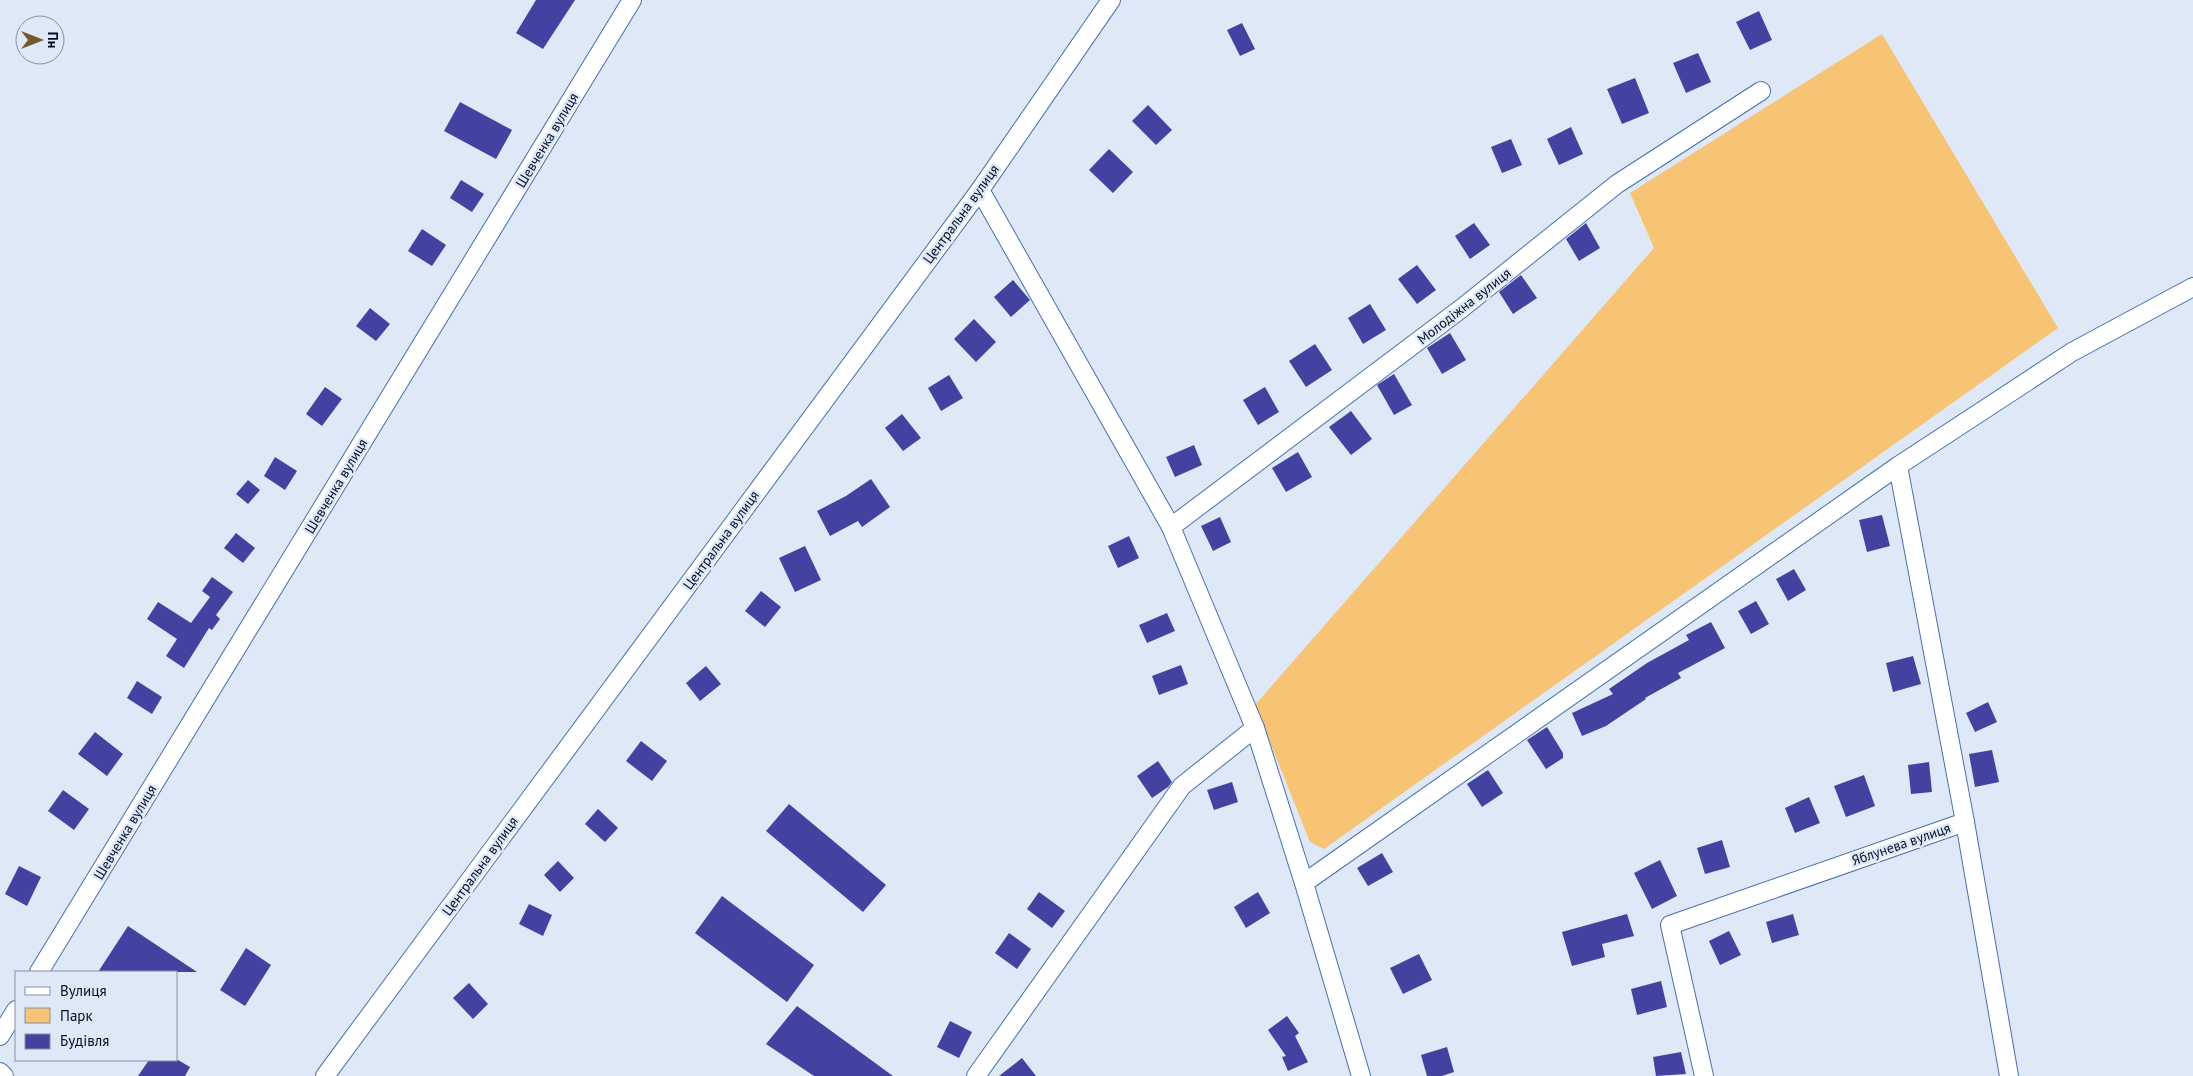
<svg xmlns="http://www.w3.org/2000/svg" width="2193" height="1076" font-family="'PT Sans',sans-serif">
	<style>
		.green { fill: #f6c474 }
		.building { fill: #4243a0 }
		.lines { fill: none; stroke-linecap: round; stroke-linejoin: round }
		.minor-casing { stroke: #4670ae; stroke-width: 20 }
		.minor { stroke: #fff; stroke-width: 18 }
		.labels { text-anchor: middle; stroke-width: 5; stroke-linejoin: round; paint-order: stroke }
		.street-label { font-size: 14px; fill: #010c23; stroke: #dfe8f6 }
	</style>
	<rect width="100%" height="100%" fill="#dfe8f6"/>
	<polygon class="green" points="1882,34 2058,328 1324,849 1310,842 1255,705 1654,248 1630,193"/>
	<g class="building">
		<polygon points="536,0 575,0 543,49 516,33"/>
		<polygon points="1759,11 1772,40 1750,50 1736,22"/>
		<polygon points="1242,23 1255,49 1240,56 1227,30"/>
		<polygon points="1698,53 1711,82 1686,93 1673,63"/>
		<polygon points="1635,78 1649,113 1622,124 1607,89"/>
		<polygon points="460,102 512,130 496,159 444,131"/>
		<polygon points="1148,105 1172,130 1156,145 1132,121"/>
		<polygon points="1571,127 1583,154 1559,165 1547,139"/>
		<polygon points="1511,139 1522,165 1502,173 1491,147"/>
		<polygon points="1109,149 1133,172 1113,193 1089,170"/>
		<polygon points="461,180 484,194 472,212 450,198"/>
		<polygon points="1474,223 1490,245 1470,259 1455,236"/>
		<polygon points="1586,223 1600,248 1579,261 1566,239"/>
		<polygon points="422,229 446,245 432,266 408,251"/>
		<polygon points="1417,265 1436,290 1417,304 1398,279"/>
		<polygon points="1521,275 1537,298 1513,314 1499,292"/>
		<polygon points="1013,280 1030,300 1011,317 994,297"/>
		<polygon points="1370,304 1386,330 1363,344 1348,318"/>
		<polygon points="370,308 390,324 376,341 356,326"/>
		<polygon points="974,319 996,342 976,362 954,339"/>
		<polygon points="1450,333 1466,360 1442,374 1427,348"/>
		<polygon points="1315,344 1332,370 1306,387 1289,361"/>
		<polygon points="1394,374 1412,405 1394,415 1377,385"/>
		<polygon points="949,375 963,398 941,411 928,388"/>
		<polygon points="325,387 342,399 322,426 306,414"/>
		<polygon points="1265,387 1279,412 1258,425 1243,400"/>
		<polygon points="1351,411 1372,439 1351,455 1329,427"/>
		<polygon points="902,414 921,438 903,451 885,428"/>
		<polygon points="1194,445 1202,465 1175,477 1166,457"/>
		<polygon points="1298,452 1312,477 1286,492 1272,468"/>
		<polygon points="275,457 297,471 285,490 264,476"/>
		<polygon points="871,479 890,507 862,527 858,521 830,536 817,511 846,496"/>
		<polygon points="248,480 260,490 248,504 236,494"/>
		<polygon points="1882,515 1890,546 1867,552 1859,520"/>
		<polygon points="1220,517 1231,542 1213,551 1201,526"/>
		<polygon points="236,533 255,548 243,563 224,548"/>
		<polygon points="1129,536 1139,558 1118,568 1108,546"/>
		<polygon points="805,546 821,580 795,592 779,558"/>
		<polygon points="1794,569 1806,590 1788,601 1776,579"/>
		<polygon points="212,577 233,592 216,615 220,619 212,630 209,628 184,668 166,656 177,639 147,619 158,602 191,623 210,597 202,591"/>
		<polygon points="761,591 781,607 765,627 745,611"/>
		<polygon points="1756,601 1769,624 1751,634 1738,611"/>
		<polygon points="1167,613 1175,631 1147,643 1139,625"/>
		<polygon points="1711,622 1725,648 1678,673 1681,678 1645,698 1646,699 1606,726 1582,736 1572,713 1613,694 1609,689 1647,663 1689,640 1686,635"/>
		<polygon points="1913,656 1921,684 1893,692 1886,663"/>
		<polygon points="1181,665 1188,684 1159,695 1152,676"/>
		<polygon points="706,666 721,684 700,701 686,683"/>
		<polygon points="137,681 162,697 152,714 127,698"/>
		<polygon points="1988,702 1997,722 1975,732 1966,713"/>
		<polygon points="1547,727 1563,753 1563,758 1546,769 1527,740"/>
		<polygon points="95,732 123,754 107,776 78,754"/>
		<polygon points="641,741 667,761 652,781 626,761"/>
		<polygon points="1992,750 1999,782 1975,787 1969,754"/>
		<polygon points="1158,761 1172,782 1168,787 1152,798 1137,776"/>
		<polygon points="1929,762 1932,792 1911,794 1908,765"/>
		<polygon points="1488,770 1503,793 1482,807 1467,784"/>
		<polygon points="1864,775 1875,806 1846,817 1834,786"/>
		<polygon points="1232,782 1238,802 1214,810 1207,790"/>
		<polygon points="63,790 89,809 74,830 48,811"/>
		<polygon points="1809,797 1820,823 1795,833 1785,808"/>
		<polygon points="789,804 886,885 863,912 766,831"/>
		<polygon points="598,809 618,828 605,842 585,824"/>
		<polygon points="1722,840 1730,867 1705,874 1697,848"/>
		<polygon points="1382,853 1393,872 1368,886 1357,868"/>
		<polygon points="1660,860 1677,896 1652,909 1634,873"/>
		<polygon points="558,861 574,878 560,892 544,875"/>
		<polygon points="19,866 41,877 27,906 5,894"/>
		<polygon points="1039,892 1065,911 1052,928 1027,909"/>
		<polygon points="1258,892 1270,913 1246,928 1234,907"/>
		<polygon points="722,896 814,965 787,1002 695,933"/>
		<polygon points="529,904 552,915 543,936 519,924"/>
		<polygon points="1627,914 1634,936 1602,944 1605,957 1572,966 1562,932"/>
		<polygon points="1793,914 1799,935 1772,943 1766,922"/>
		<polygon points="128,926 197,972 98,972"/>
		<polygon points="1729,931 1741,955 1720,965 1709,941"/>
		<polygon points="1009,933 1031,949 1017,969 995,953"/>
		<polygon points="246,948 271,965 245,1006 220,990"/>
		<polygon points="1419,954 1432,980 1403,994 1390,968"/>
		<polygon points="1661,981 1667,1007 1637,1015 1631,989"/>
		<polygon points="469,983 488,1004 473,1019 453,998"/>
		<polygon points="797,1006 893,1076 814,1076 766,1044"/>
		<polygon points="1287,1016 1299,1033 1295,1036 1308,1062 1288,1071 1282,1057 1286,1056 1268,1030"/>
		<polygon points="950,1021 972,1032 959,1058 937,1047"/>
		<polygon points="1447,1047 1454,1072 1442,1076 1427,1076 1421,1055"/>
		<polygon points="1681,1052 1686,1074 1656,1076 1653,1057"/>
		<polygon points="1022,1058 1036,1076 999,1076"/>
		<polygon points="149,1060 178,1060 190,1067 185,1076 138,1076"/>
	</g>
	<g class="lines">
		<defs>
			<g id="minor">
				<polyline points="980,190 1171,527 1255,728 1304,883 1361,1076"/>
				<polyline points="1171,527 1462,308 1617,184 1761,91"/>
				<polyline points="1965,822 2009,1076"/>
				<polyline points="1304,883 1898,466 2072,352 2193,287"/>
				<polyline points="39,972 632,0"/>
				<polyline points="0,1036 16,1010"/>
				<polyline points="0,1072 4,1076"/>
				<polyline points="325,1076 980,190 1111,0"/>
				<polyline points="976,1076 1182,786 1255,728"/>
				<polyline points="1704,1076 1670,925 1965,822 1898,466"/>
			</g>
		</defs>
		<use href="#minor" class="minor-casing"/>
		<use href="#minor" class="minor"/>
	</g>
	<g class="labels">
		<g class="street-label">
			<text transform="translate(547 140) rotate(-59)" y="5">Шевченка вулиця</text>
			<text transform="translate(961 214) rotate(-54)" y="5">Центральна вулиця</text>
			<text transform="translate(1464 306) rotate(-38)" y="5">Молодіжна вулиця</text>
			<text transform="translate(336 486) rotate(-59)" y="5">Шевченка вулиця</text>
			<text transform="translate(721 540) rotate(-54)" y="5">Центральна вулиця</text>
			<text transform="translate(125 832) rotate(-59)" y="5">Шевченка вулиця</text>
			<text transform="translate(1901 844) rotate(-19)" y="5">Яблунева вулиця</text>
			<text transform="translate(480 866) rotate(-54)" y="5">Центральна вулиця</text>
		</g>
	</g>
	<rect x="15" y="971" width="162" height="90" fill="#dfe8f6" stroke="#8690a2"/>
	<rect x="25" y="987" width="25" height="8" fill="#ffffff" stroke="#8690a2"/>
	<text x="60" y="996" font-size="15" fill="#010c23">Вулиця</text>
	<rect x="25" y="1008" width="25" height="15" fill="#f6c474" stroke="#8690a2"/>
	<text x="60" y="1021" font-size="15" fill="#010c23">Парк</text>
	<rect x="25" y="1034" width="25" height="15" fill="#4243a0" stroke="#8690a2"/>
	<text x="60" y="1046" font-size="15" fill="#010c23">Будівля</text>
	<g transform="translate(40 40) rotate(90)"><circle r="24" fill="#dfe8f6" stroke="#8690a2"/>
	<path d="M0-4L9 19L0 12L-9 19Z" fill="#75592c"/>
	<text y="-8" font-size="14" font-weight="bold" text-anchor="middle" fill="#010c23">Пн</text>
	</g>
</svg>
